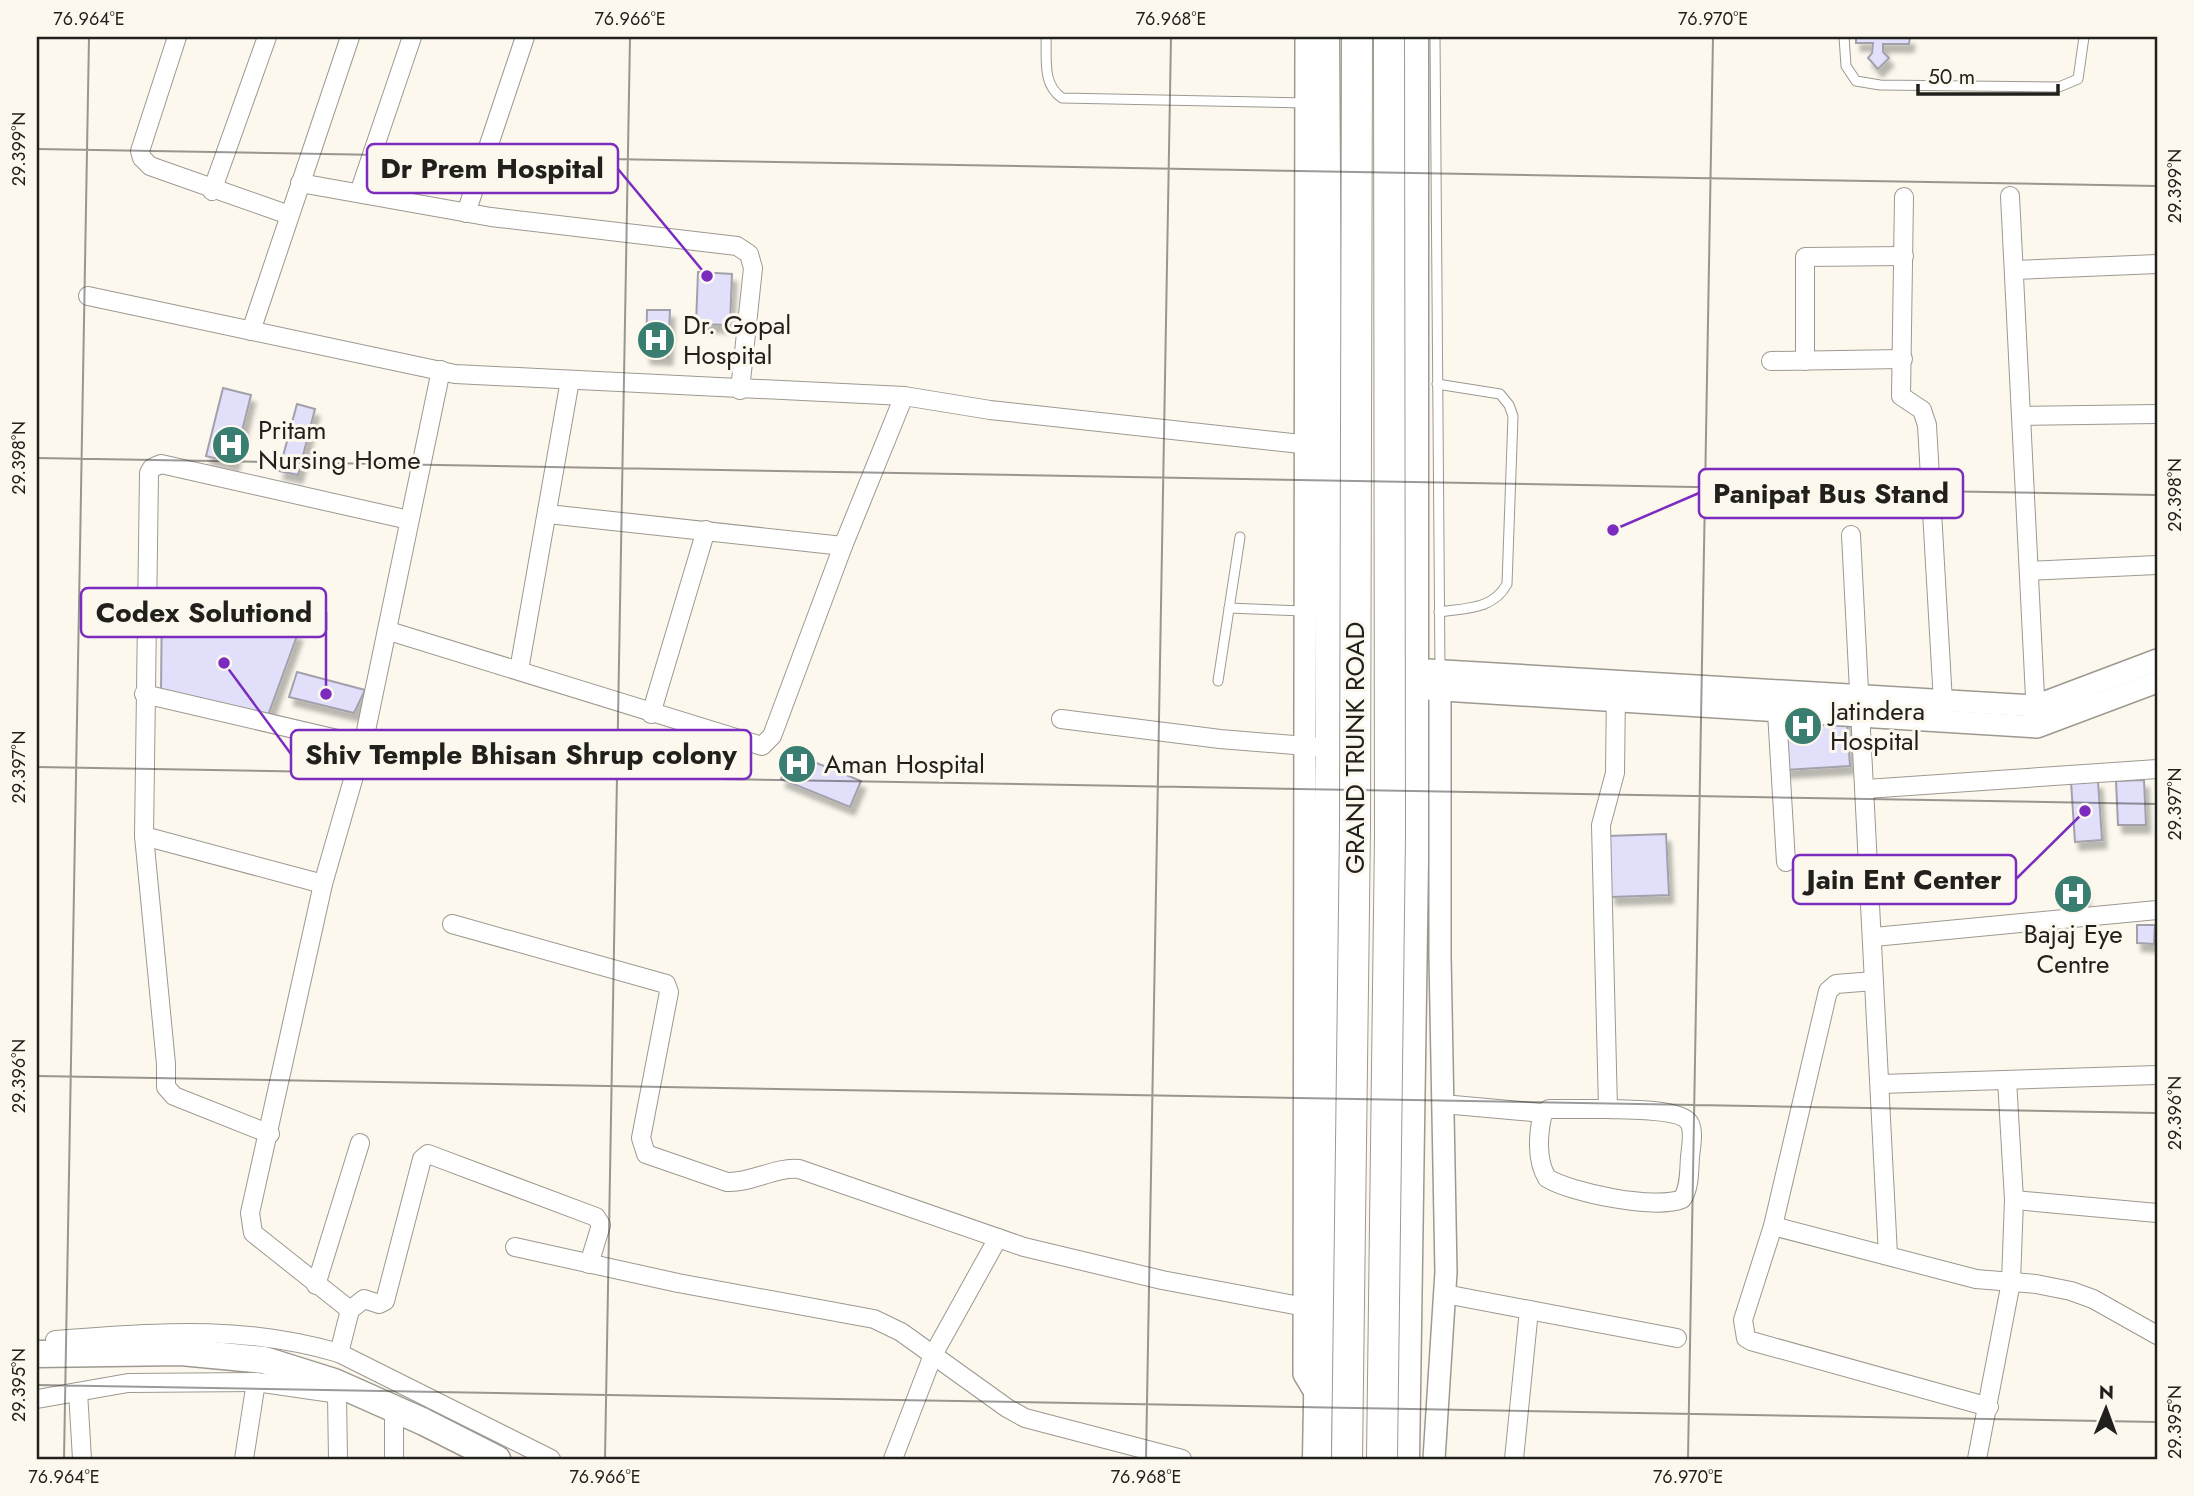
<svg xmlns="http://www.w3.org/2000/svg" width="2194" height="1496" font-family="Jost,sans-serif">
	<style>
		.building { fill: #e2dffa; stroke: #a2a1ab; stroke-width: 2; filter: url(#shadow) }
		.lines { fill: none; stroke-linecap: round; stroke-linejoin: round }
		.service-casing { stroke: #9d9990; stroke-width: 11 }
		.minor-casing { stroke: #9d9990; stroke-width: 20 }
		.tertiary-casing { stroke: #9d9990; stroke-width: 24 }
		.primary-casing { stroke: #9d9990; stroke-width: 29 }
		.trunk-casing { stroke: #9d9990; stroke-width: 31 }
		.service { stroke: #fff; stroke-width: 9 }
		.minor { stroke: #fff; stroke-width: 18 }
		.tertiary { stroke: #fff; stroke-width: 21 }
		.primary { stroke: #fff; stroke-width: 26 }
		.trunk { stroke: #fff; stroke-width: 28 }
		.motorway-bridge-casing { stroke: #9d9990; stroke-width: 32; stroke-linecap: butt }
		.motorway-bridge { stroke: #fff; stroke-width: 30 }
		.ticks { fill: none; stroke: #22201d; stroke-width: 2; stroke-opacity: 0.45 }
		.labels { text-anchor: middle; stroke-width: 6; stroke-linejoin: round; paint-order: stroke }
		.poi-label { font-size: 26px; fill: #22201d; stroke: #fcf8ee; text-anchor: start }
		.street-label { font-size: 26px; fill: #22201d; stroke: #fcf8ee }
		.leader { fill: none; stroke: #7b2cbf; stroke-width: 2.5 }
		.callout-dot { fill: #7b2cbf; stroke: #fcf8ee; stroke-width: 2.5 }
		.callout { fill: #fcf8ee; stroke: #7b2cbf; stroke-width: 2.5 }
		.callout-label { font-size: 28px; text-anchor: middle; font-weight: bold; fill: #22201d }
		.neatline { fill: none; stroke: #22201d; stroke-width: 2.5 }
		.ticks-label { font-size: 18px; text-anchor: middle; fill: #22201d }
	</style>
	<defs>
		<filter id="shadow"><feDropShadow dx="4.5" dy="8" stdDeviation="2" flood-color="#0004"/></filter>
	</defs>
	<rect width="100%" height="100%" fill="#fcf8ee"/>
	<g class="building">
		<polygon points="1856,37 1910,37 1909,44 1883,44 1883,52 1889,58 1878,69 1868,58 1872,53 1873,43 1856,43"/>
		<polygon points="698,272 732,274 730,325 696,324"/>
		<polygon points="647,310 670,310 668,357 646,356"/>
		<polygon points="223,388 251,395 234,463 206,456"/>
		<polygon points="297,404 315,409 298,475 279,471"/>
		<polygon points="162,592 298,633 267,718 161,693"/>
		<polygon points="297,672 365,690 354,713 289,697"/>
		<polygon points="1847,719 1850,766 1785,770 1783,723"/>
		<polygon points="792,753 861,781 850,807 781,779"/>
		<polygon points="2144,780 2146,825 2118,825 2116,781"/>
		<polygon points="2098,781 2102,840 2075,842 2071,782"/>
		<polygon points="1666,834 1669,895 1611,897 1608,836"/>
		<rect x="2060" y="885" width="25" height="22"/>
		<polygon points="2137,925 2155,925 2154,944 2137,943"/>
	</g>
	<g class="lines">
		<defs>
			<g id="service">
				<path d="M1046,37C1047,60 1042,84 1062,98L1307,103"/>
				<polyline points="1435,37 1440,671"/>
				<polyline points="1844,37 1846,66 1856,81 1880,85 2059,87 2078,79 2084,37"/>
				<path d="M1437,384L1500,394L1509,405L1513,416L1507,584C1493,610 1465,608 1439,612"/>
				<polyline points="1229,608 1304,611"/>
				<polyline points="1218,681 1240,537"/>
			</g>
			<g id="minor">
				<polyline points="177,37 140,151 142,158 150,166 289,215"/>
				<polyline points="300,183 491,217 737,246 749,254 753,268 740,390"/>
				<polyline points="212,191 267,37"/>
				<polyline points="359,193 412,37"/>
				<polyline points="2010,196 2036,717"/>
				<polyline points="1904,197 1901,396 1922,410 1927,425 1943,702"/>
				<polyline points="466,213 525,37"/>
				<polyline points="2014,270 2157,264"/>
				<polyline points="88,296 455,374 904,396 990,410 1319,446"/>
				<polyline points="251,331 350,37"/>
				<polyline points="1771,361 1903,359"/>
				<polyline points="1805,361 1805,257 1904,256"/>
				<polyline points="441,370 363,745 323,884 250,1213 253,1233 350,1310 339,1353 551,1459"/>
				<polyline points="2021,416 2157,414"/>
				<polyline points="548,514 843,546"/>
				<polyline points="1851,535 1888,1255"/>
				<polyline points="2029,571 2157,565"/>
				<polyline points="389,631 762,746 772,736 843,546 904,396"/>
				<polyline points="519,670 570,380"/>
				<polyline points="144,694 363,745"/>
				<polyline points="1777,712 1786,862"/>
				<polyline points="651,714 706,530"/>
				<polyline points="1061,719 1220,739 1330,748"/>
				<polyline points="1866,789 2157,769"/>
				<polyline points="144,836 323,884"/>
				<path d="M452,924L666,984L669,992L641,1138L646,1154L727,1182C752,1183 774,1167 799,1169L1024,1247L1162,1280L1305,1307"/>
				<polyline points="1874,937 2157,910"/>
				<polyline points="1874,981 1836,984 1828,991 1773,1226 1743,1320 1746,1338 1751,1341 1989,1407"/>
				<polyline points="1881,1084 2157,1075"/>
				<polyline points="1443,1104 1543,1113"/>
				<path d="M1608,1109H1549L1543,1113C1538,1133 1536,1160 1547,1178C1571,1193 1656,1210 1682,1199C1690,1188 1689,1170 1690,1157C1691,1147 1694,1133 1690,1124C1683,1108 1625,1110 1608,1109L1601,825L1615,773L1616,690"/>
				<polyline points="270,1134 174,1096 166,1087 166,1064 144,836 149,473 152,468 161,464 409,520"/>
				<polyline points="2014,1200 2157,1213"/>
				<polyline points="1773,1226 1976,1279 2036,1284 2071,1291 2093,1299 2157,1335"/>
				<polyline points="515,1247 678,1283 874,1319 901,1332 1007,1408 1025,1418 1182,1459"/>
				<polyline points="316,1285 360,1143"/>
				<polyline points="1445,1294 1677,1338"/>
				<polyline points="350,1310 364,1299 379,1304 385,1301 422,1159 428,1154 596,1217 601,1225 589,1264"/>
				<path d="M55,1340C157,1333 239,1324 339,1353"/>
				<polyline points="78,1392 82,1459"/>
				<polyline points="337,1395 338,1459"/>
				<polyline points="37,1399 128,1383 256,1382 332,1393"/>
				<polyline points="244,1459 256,1382"/>
				<polyline points="394,1459 394,1419"/>
				<polyline points="893,1459 933,1355 998,1238"/>
				<polyline points="1514,1459 1529,1310"/>
				<polyline points="1977,1459 2011,1282 2014,1200 2007,1080"/>
			</g>
			<g id="tertiary">
				<polyline points="1306,37 1304,1374 1319,1399"/>
				<polyline points="1427,670 2035,706 2157,660"/>
				<polyline points="1427,689 2037,727 2157,682"/>
				<polyline points="1434,1459 1446,1272 1440,956 1440,671"/>
			</g>
			<polyline id="primary" points="37,1354 181,1352 264,1360 334,1382 424,1422 497,1459"/>
			<g id="trunk">
				<polyline points="1317,1459 1330,748 1325,37"/>
				<polyline points="1405,1459 1414,861 1414,37"/>
			</g>
		</defs>
		<use href="#service" class="service-casing"/>
		<use href="#minor" class="minor-casing"/>
		<use href="#tertiary" class="tertiary-casing"/>
		<use href="#primary" class="primary-casing"/>
		<use href="#trunk" class="trunk-casing"/>
		<use href="#service" class="service"/>
		<use href="#minor" class="minor"/>
		<use href="#tertiary" class="tertiary"/>
		<use href="#primary" class="primary"/>
		<use href="#trunk" class="trunk"/>
		<defs>
			<g id="motorway-bridge">
				<polyline points="1347,1459 1355,828 1357,37"/>
				<polyline points="1382,1459 1390,835 1389,37"/>
			</g>
		</defs>
		<use href="#motorway-bridge" class="motorway-bridge-casing"/>
		<use href="#motorway-bridge" class="motorway-bridge"/>
	</g>
	<path class="ticks" d="M37,149L2157,186M37,458L2157,495M37,767L2157,804M37,1076L2157,1113M37,1385L2157,1422M64,1459L89,37M605,1459L630,37M1146,1459L1171,37M1688,1459L1713,37"/>
	<defs>
		<symbol id="hospital-disc" viewBox="-11 -11 22 22"><circle r="9.5" fill="#3a7e71" stroke="#fcf8ee"/><path d="M-5-5h3v3.5h4V-5h3V5h-3V1.5h-4V5h-3Z" fill="#fff"/></symbol>
	</defs>
	<g fill-rule="evenodd">
		<use href="#hospital-disc" x="634" y="318" width="44" height="44"/>
		<use href="#hospital-disc" x="209" y="423" width="44" height="44"/>
		<use href="#hospital-disc" x="1781" y="704" width="44" height="44"/>
		<use href="#hospital-disc" x="775" y="742" width="44" height="44"/>
		<use href="#hospital-disc" x="2051" y="872" width="44" height="44"/>
	</g>
	<g class="labels">
		<g class="poi-label">
			<text x="683" y="334">Dr. Gopal<tspan x="683" dy="30">Hospital</tspan></text>
			<text x="258" y="439">Pritam<tspan x="258" dy="30">Nursing Home</tspan></text>
			<text x="1830" y="720">Jatindera<tspan x="1830" dy="30">Hospital</tspan></text>
			<text x="824" y="773">Aman Hospital</text>
			<text x="2073" y="943" text-anchor="middle">Bajaj Eye<tspan x="2073" dy="30">Centre</tspan></text>
		</g>
		<g class="street-label">
			<text transform="translate(1355 748) rotate(-90)" y="9">GRAND TRUNK ROAD</text>
		</g>
	</g>
	<path class="leader" d="M707 276L618 169M1613 530L1699 493M326 694L326 612M224 663L291 754M2085 811L2016 879"/>
	<g class="callout-dot">
		<circle cx="707" cy="276" r="7"/>
		<circle cx="1613" cy="530" r="7"/>
		<circle cx="326" cy="694" r="7"/>
		<circle cx="224" cy="663" r="7"/>
		<circle cx="2085" cy="811" r="7"/>
	</g>
	<g class="callout">
		<rect x="367" y="144" width="251" height="49" rx="7"/>
		<rect x="1699" y="469" width="264" height="49" rx="7"/>
		<rect x="81" y="588" width="245" height="49" rx="7"/>
		<rect x="291" y="730" width="460" height="49" rx="7"/>
		<rect x="1793" y="855" width="223" height="49" rx="7"/>
	</g>
	<g class="callout-label">
		<text x="492" y="178">Dr Prem Hospital</text>
		<text x="1831" y="503">Panipat Bus Stand</text>
		<text x="204" y="622">Codex Solutiond</text>
		<text x="521" y="764">Shiv Temple Bhisan Shrup colony</text>
		<text x="1904" y="889">Jain Ent Center</text>
	</g>
	<rect width="2194" height="1496" fill="none" stroke="#fcf8ee" stroke-width="77"/>
	<g transform="translate(2106 1409) rotate(1)" stroke="#fcf8ee" stroke-width="5" paint-order="stroke">
	<path d="M0-5L12 26L0 18L-12 26Z" fill="#22201d"/>
	<text y="-10" font-size="19" font-weight="bold" text-anchor="middle" fill="#22201d">N</text>
	</g>
	<path d="M1918 84v10h140v-10" fill="none" stroke="#22201d" stroke-width="3.5"/>
	<text x="1928" y="84" font-size="21" fill="#22201d" stroke="#fcf8ee" stroke-width="5" paint-order="stroke">50 m</text>
	<rect x="38" y="38" width="2118" height="1420" class="neatline"/>
	<g class="ticks-label">
		<text x="89" y="25">76.964°E</text>
		<text x="630" y="25">76.966°E</text>
		<text x="1171" y="25">76.968°E</text>
		<text x="1713" y="25">76.970°E</text>
		<text transform="translate(19 149) rotate(-90)" y="6">29.399°N</text>
		<text transform="translate(2175 186) rotate(-90)" y="6">29.399°N</text>
		<text transform="translate(19 458) rotate(-90)" y="6">29.398°N</text>
		<text transform="translate(2175 495) rotate(-90)" y="6">29.398°N</text>
		<text transform="translate(19 767) rotate(-90)" y="6">29.397°N</text>
		<text transform="translate(2175 804) rotate(-90)" y="6">29.397°N</text>
		<text transform="translate(19 1076) rotate(-90)" y="6">29.396°N</text>
		<text transform="translate(2175 1113) rotate(-90)" y="6">29.396°N</text>
		<text transform="translate(19 1385) rotate(-90)" y="6">29.395°N</text>
		<text transform="translate(2175 1422) rotate(-90)" y="6">29.395°N</text>
		<text x="64" y="1483">76.964°E</text>
		<text x="605" y="1483">76.966°E</text>
		<text x="1146" y="1483">76.968°E</text>
		<text x="1688" y="1483">76.970°E</text>
	</g>
</svg>
